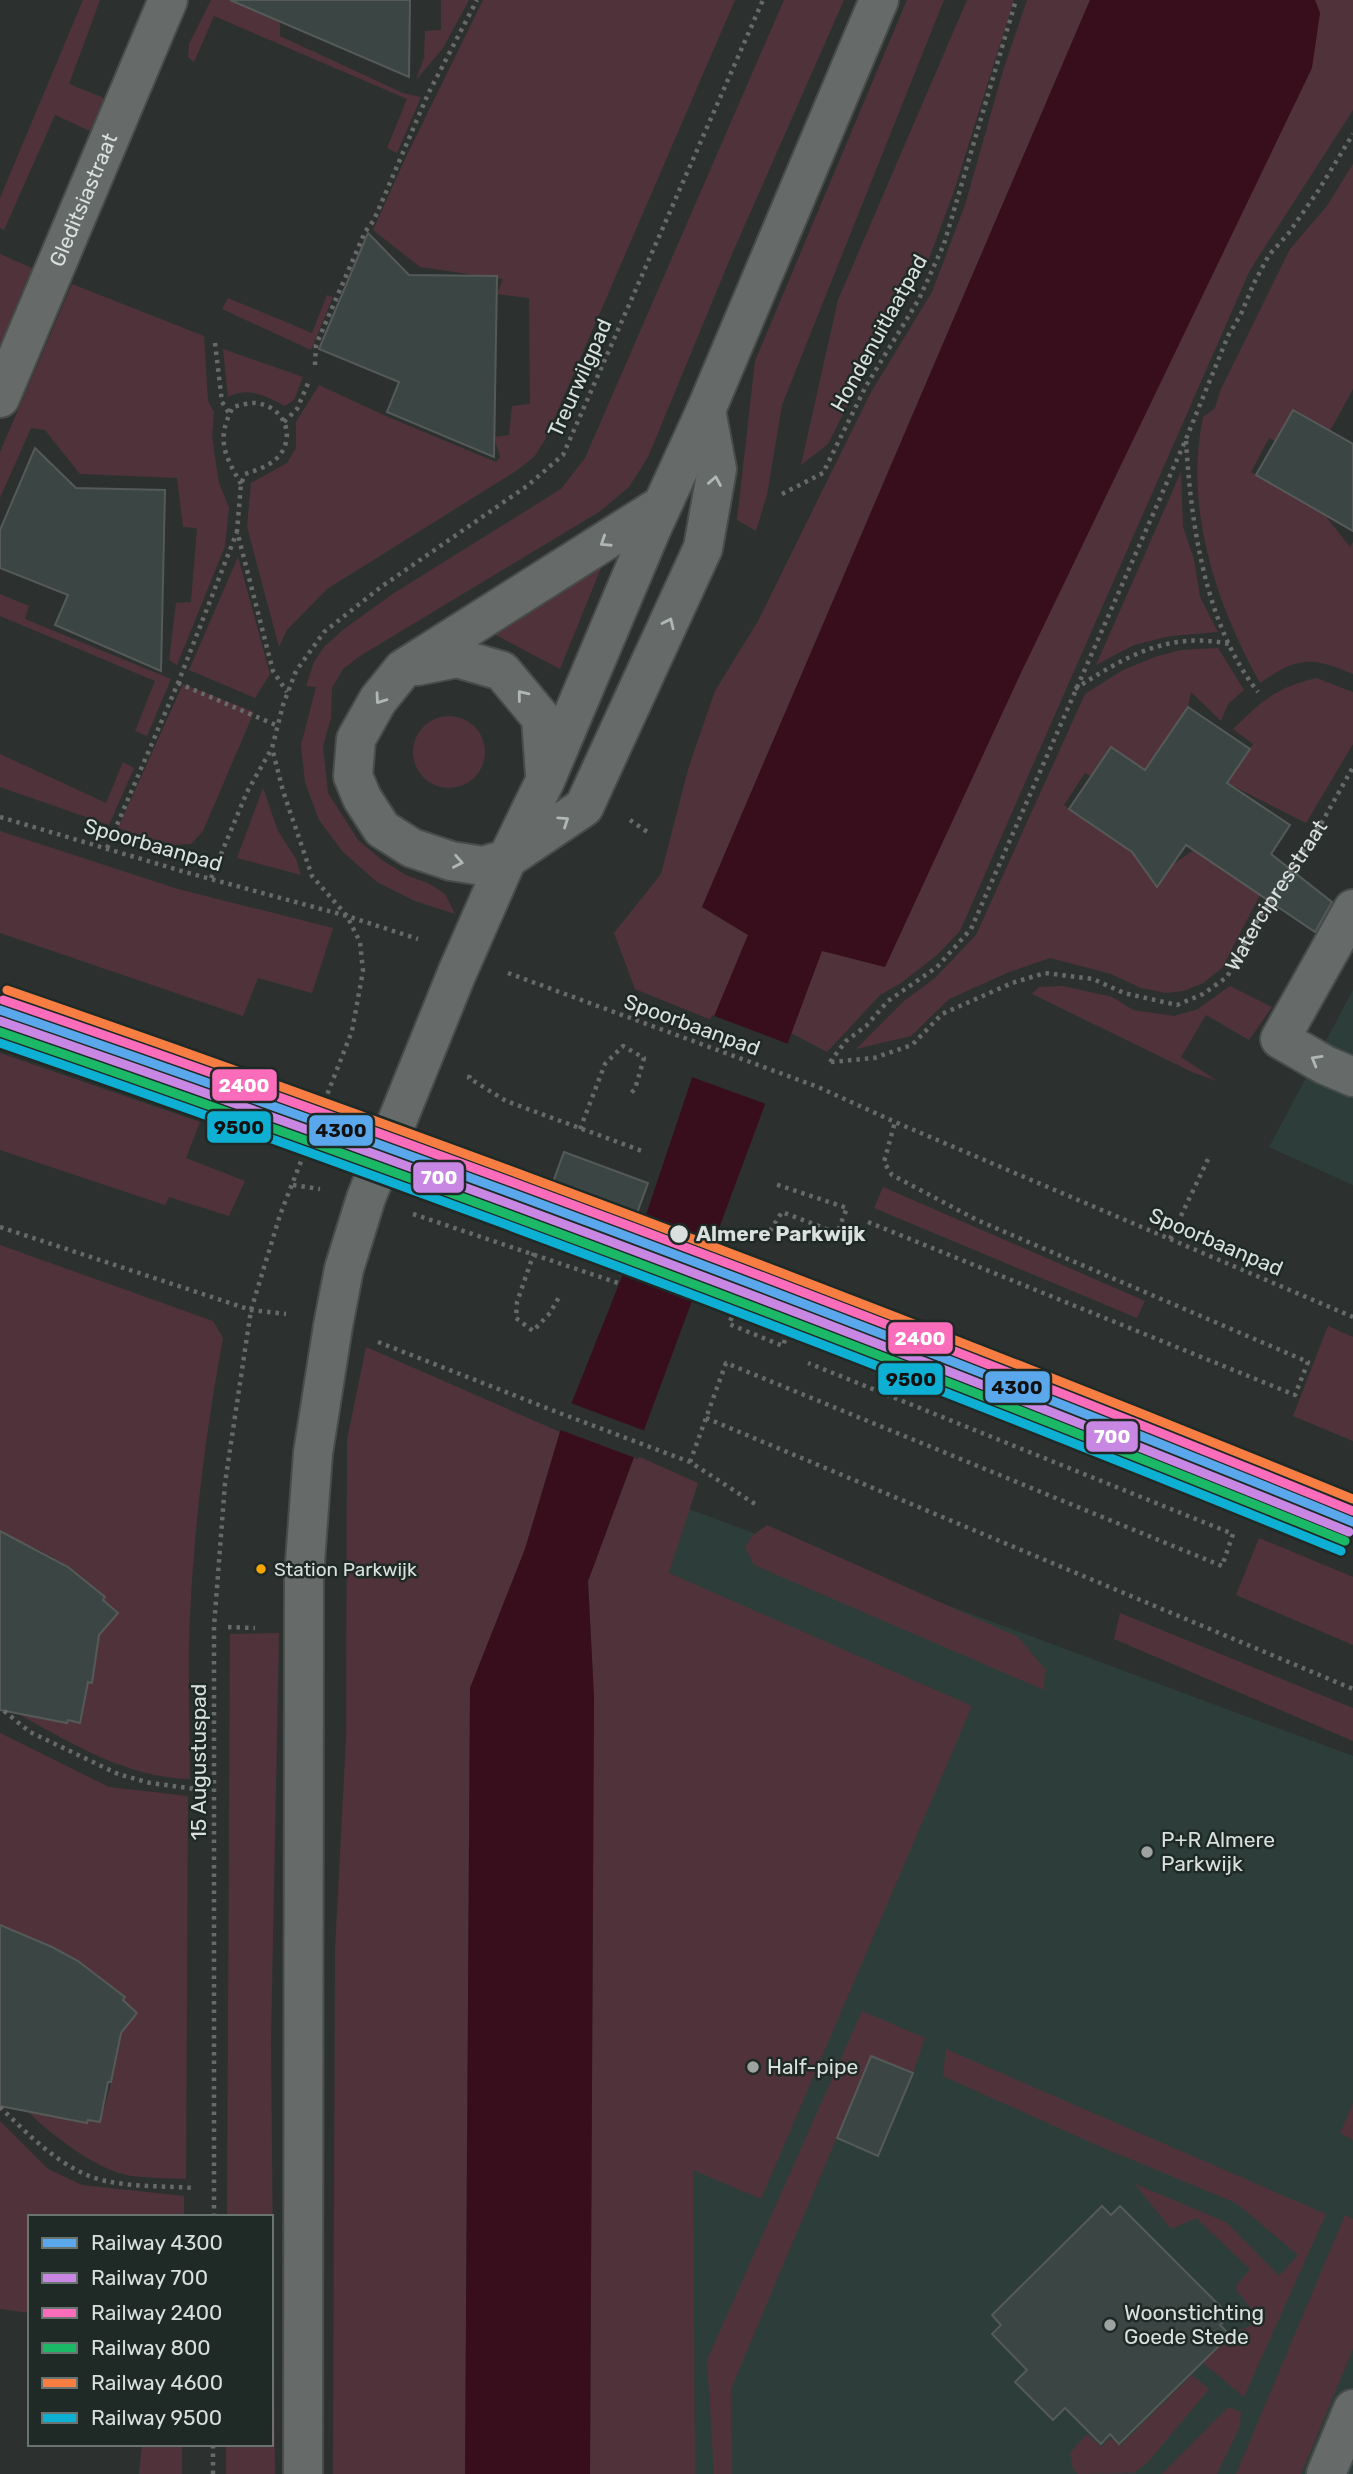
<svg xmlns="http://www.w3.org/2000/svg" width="1353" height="2474" font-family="Rubik,sans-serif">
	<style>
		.built { fill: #2d3e3a }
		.green { fill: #50333a }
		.water { fill: #380e1d }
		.pier { fill: #2c3130 }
		.building { fill: #3b4644; stroke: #555a59; stroke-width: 2 }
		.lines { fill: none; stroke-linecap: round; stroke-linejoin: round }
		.minor-casing { stroke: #484d4b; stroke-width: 42 }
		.path { stroke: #676a69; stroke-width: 4.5; stroke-dasharray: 3.5 5; stroke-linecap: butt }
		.minor { stroke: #666b69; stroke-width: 38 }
		.rail-1-casing { stroke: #1f2a27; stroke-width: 14 }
		.rail-2-casing { stroke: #1f2a27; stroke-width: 14 }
		.rail-3-casing { stroke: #1f2a27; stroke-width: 14 }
		.rail-4-casing { stroke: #1f2a27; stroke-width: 14 }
		.rail-5-casing { stroke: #1f2a27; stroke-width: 14 }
		.rail-6-casing { stroke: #1f2a27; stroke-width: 14 }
		.rail-1 { stroke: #5aa8eb; stroke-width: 9 }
		.rail-2 { stroke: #c787e3; stroke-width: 9 }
		.rail-3 { stroke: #fb6dba; stroke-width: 9 }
		.rail-4 { stroke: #1ab867; stroke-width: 9 }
		.rail-5 { stroke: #f77d43; stroke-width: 9 }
		.rail-6 { stroke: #0dafd3; stroke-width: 9 }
		.oneway { stroke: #b1b7b4 }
		.stop-dot { fill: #d9e0dd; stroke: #1f2a27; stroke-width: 2.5 }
		.bus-dot { fill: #f7a600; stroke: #1f2a27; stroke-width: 2.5 }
		.poi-dot { fill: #9ca3a0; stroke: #1f2a27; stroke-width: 2.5 }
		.labels { text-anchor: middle; stroke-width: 5; stroke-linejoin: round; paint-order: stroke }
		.bus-label { font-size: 19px; fill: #d9e0dd; stroke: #1f2a27; text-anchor: start }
		.street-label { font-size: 21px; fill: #d9e0dd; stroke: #1f2a27 }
		.stop-label { font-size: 21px; font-weight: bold; fill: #d9e0dd; stroke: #1f2a27; text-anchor: start }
		.poi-label { font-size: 21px; fill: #d9e0dd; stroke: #1f2a27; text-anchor: start }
		.line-badge { stroke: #1f2a27; stroke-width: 2.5 }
		.badge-label { font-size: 19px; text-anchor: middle; font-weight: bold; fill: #fff }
		.pale-badge-label { font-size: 19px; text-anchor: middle; font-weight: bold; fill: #111 }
	</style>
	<rect width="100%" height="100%" fill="#2c3130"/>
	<g class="built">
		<polygon points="1353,990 1353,1185 1269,1147"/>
		<polygon points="643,1492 1353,1756 1353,2474 632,2474"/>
	</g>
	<g class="green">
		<polygon points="83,0 100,0 69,84 104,98 90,131 55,115 4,230 0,228 0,198"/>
		<polygon points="211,0 232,0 280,19 280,36 403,93 421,97 397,153 387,148 407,99 214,16 194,62 188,57 189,44"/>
		<polygon points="441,0 469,0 443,48 416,80 424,58 425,31 441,30"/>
		<polygon points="483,0 735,0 545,440 534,457 516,471 327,589 287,630 279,647 247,527 251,483 287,463 296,448 296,422 319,385 388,417 496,462 500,457 494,437 509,435 512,406 530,404 529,298 497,294 503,279 420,267 373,230 405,159"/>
		<polygon points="784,0 844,0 732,254 648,457 629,487 599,512 360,656 343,669 332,688 331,718 323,746 328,793 358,840 382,860 406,875 430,884 445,894 455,914 415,901 377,882 343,852 319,820 305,782 301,745 316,687 306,686 314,662 324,647 344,629 394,593 561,489 585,458"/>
		<polygon points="907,0 944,0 782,405 767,495 756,531 737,520 755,361"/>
		<polygon points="967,0 1014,0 953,194 927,264 866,368 828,444 801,465 838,300"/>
		<polygon points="1027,0 1090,0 702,907 748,935 714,1021 635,989 614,933 661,874 689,766 715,691 758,621 870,394 932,292 965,205 1003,71"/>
		<polygon points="1315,0 1353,0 1353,110 1250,270 960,931 937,955 901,983 880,995 827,1052 791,1033 822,950 885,967 1320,13"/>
		<path d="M1353,164V389L1330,431L1293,410L1275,441L1269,438L1251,472L1323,513L1350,547L1353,542V674C1310,656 1298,657 1260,683C1216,604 1184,508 1203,417L1215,408L1220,391L1290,249L1327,206Z"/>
		<polygon points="0,254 32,268 0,344"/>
		<polygon points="72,284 204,336 208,401 214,412 212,435 215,458 219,483 229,508 225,546 177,665 169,660 176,603 191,602 197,528 183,527 177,478 80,474 45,430 31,428 0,498 0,452"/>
		<polygon points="327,295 333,297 311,350 222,309 228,298 312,333"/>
		<path d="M223,349L303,377L294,400L285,406C265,396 249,386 228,397Z"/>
		<polygon points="1181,472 1183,527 1194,559 1200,597 1218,632 1170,636 1134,645 1096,665"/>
		<polygon points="238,557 270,674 255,698 189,670"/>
		<polygon points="601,568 560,669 492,633"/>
		<polygon points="0,594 29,606 25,619 171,679 147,736 135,731 155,681 0,616"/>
		<polygon points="1218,648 1244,690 1228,704 1221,721 1191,692 1188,707 1145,770 1111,747 1091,776 1085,773 1064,805 1132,852 1172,865 1194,850 1260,895 1222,968 1203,983 1184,991 1166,993 1141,988 1111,974 1050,958 1007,973 949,999 911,1036 856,1049 904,1001 935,978 976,935 1085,694 1123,670 1155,657 1181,650"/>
		<path d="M1316,678L1353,692V744L1306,823L1227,783L1253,744L1233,729C1262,701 1275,688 1316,678Z"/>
		<polygon points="183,684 254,712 203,831 191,844 172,845 118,828"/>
		<circle cx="449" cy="752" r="36"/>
		<polygon points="0,754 106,803 123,762 134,768 109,825 0,787"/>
		<polygon points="263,788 278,831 296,859 301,875 237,858"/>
		<polygon points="0,831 178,889 333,928 312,993 258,978 243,1016 0,933"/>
		<polygon points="1063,986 1112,997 1133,1010 1174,1016 1198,1009 1230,986 1272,1007 1249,1040 1206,1015 1181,1057 1217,1081 1192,1072 1032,994 1039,987"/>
		<polygon points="0,1053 200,1122 186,1158 245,1181 229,1216 169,1197 165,1205 0,1150"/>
		<polygon points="883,1187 1145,1301 1137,1318 874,1208"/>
		<path d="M0,1245L213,1321L223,1338C206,1430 194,1524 190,1618C187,1672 190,1725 190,1779C127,1778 71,1743 17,1713L67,1723L68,1720L80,1722L88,1682L92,1678L97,1638L118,1613C105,1602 95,1589 82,1578C59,1558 29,1544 0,1534Z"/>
		<polygon points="1328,1326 1353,1337 1353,1441 1293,1416"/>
		<polygon points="366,1347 560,1432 525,1549 470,1688 465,2474 333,2474 335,1950 346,1739 347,1440"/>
		<polygon points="635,1455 698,1483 669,1573 972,1706 761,2199 693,2170 695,2474 590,2474 594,1697 588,1581"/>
		<polygon points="767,1525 1018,1637 1045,1669 1044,1690 754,1565 745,1547 752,1536"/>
		<polygon points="1259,1538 1353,1577 1353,1645 1236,1595"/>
		<polygon points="1120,1613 1353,1708 1353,1741 1114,1639"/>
		<polygon points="279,1633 271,2042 275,2474 226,2474 226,2444 271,2444 271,2217 227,2217 230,1634"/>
		<path d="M0,1733L109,1787L188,1796L186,2179C168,2178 149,2178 131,2176C96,2170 52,2135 27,2111L100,2122L111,2083L93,2074L116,2038L137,2013C99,1971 55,1943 0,1928Z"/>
		<polygon points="862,2011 925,2038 913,2073 871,2056 731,2389 732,2474 714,2474 707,2360"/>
		<polygon points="946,2049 1326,2214 1244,2397 1202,2362 1230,2335 1261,2321 1235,2288 1250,2269 1196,2218 1171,2229 1135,2184 1226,2222 1279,2276 1298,2255 1236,2203 1101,2147 943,2076"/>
		<polygon points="1353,2103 1353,2140 1340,2133"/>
		<polygon points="0,2121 48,2169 82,2185 184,2196 184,2217 30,2217 30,2313 0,2309"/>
		<polygon points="1345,2215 1353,2219 1353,2349 1301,2474 1236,2474"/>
		<polygon points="1192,2375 1209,2389 1149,2461 1134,2473 1078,2474 1073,2469 1070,2453 1087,2434 1101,2447 1110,2438 1120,2446"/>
		<polygon points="1228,2407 1241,2412 1240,2426 1217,2474 1162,2474"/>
		<polygon points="142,2444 182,2444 182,2474 139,2474"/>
	</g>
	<polygon class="water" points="1090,0 1315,0 1320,13 1312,68 1020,675 885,967 822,951 588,1581 594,1697 590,2474 465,2474 470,1688 525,1549 560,1432 643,1224 707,1033 748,935 702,907"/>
	<g class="pier">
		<polygon points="712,1015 791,1045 769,1105 689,1076"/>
		<polygon points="568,1402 648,1432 638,1459 558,1429"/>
	</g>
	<g class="building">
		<polygon points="230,0 410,0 409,77"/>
		<polygon points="368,233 409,275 497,276 494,457 387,412 399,382 319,349"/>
		<polygon points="1293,410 1353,444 1353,531 1256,475"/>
		<polygon points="35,448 76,488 165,490 161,671 55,625 68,595 0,568 0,530"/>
		<polygon points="1188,707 1250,749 1227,783 1290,825 1271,854 1332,902 1315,932 1186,845 1157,887 1132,852 1069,809 1111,747 1145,770"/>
		<polygon points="564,1152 648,1183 622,1254 538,1223"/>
		<polygon points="0,1531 68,1567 105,1597 103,1600 118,1613 99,1635 92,1683 88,1682 80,1723 68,1720 67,1723 0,1710"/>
		<polygon points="0,1925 52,1947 78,1961 125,1997 123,2000 137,2013 121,2033 111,2082 108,2082 100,2122 88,2120 87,2123 0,2106"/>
		<polygon points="871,2056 913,2073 878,2156 837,2138"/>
		<polygon points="1102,2206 1111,2215 1120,2206 1230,2316 1220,2325 1230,2335 1119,2444 1110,2434 1101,2444 1065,2408 1053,2420 1015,2382 1027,2370 992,2334 1001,2325 992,2315"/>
	</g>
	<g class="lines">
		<defs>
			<g id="minor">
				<path id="s2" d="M0,398L168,0"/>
				<polyline points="662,505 403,669 378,700 356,739 353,776 362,798 382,829 412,848 451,861 483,866 507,859 584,807 703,548 717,469 706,410"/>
				<polyline points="417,666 457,658 502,671 541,718 545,775"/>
				<polyline points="1353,909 1280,1039 1325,1065 1353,1077"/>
				<polyline points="303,2474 304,1576 313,1453 333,1326 344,1269 366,1198 457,973 507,859 545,781 651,530 706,410 879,0"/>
				<polyline points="1326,2474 1353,2409"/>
			</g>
		</defs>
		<use href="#minor" class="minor-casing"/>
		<g class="path">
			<polyline points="215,343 222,402 229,413"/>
			<polyline points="315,365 316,345 365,232 374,220 428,94 477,0"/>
			<polyline points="284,422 297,409 309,381"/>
			<path d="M1186,441C1191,524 1205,625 1258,692"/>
			<path d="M241,484C224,454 216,439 233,407C240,405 248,403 255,403C282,405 297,434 279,456C270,466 257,470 245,474L241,484L237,531L273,671L287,692"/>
			<polyline points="782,494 823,473 866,386 919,299 944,244 1016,0"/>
			<polyline points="178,683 278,726"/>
			<path d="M1075,689C1124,657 1169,631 1229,644"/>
			<polyline points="0,817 185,872 347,916 418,939"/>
			<polyline points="630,820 649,833"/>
			<polyline points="107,848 178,683 237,532"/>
			<polyline points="211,878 247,792 272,748 283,705 296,671 324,632 381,587 527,486 563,455 763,0"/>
			<polyline points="508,973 818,1087 895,1122 1353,1317"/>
			<polyline points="830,1062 846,1041 866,1026 888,1001 937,967 971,929 1186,439 1228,336 1241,314 1254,283 1269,255 1288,234 1318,191 1353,134"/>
			<path id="s1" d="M831,1062L874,1058L912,1045L942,1014L1012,983L1045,973L1093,979L1124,993L1177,1005L1203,994L1227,977L1256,923L1321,824L1353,767"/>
			<polyline points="470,1075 469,1078 506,1101 645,1152"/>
			<polyline points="580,1129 605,1064 623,1046 644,1058 635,1089 631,1093"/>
			<polyline points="293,1185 320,1189"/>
			<polyline points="413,1214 618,1283"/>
			<polyline points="868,1222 1295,1395 1308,1362 977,1220 892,1175 884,1162 895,1122"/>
			<polyline points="0,1227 251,1310 286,1314"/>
			<polyline points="770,1231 782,1212 837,1233 847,1208 775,1184"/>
			<polyline points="1170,1239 1210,1155"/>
			<polyline points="534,1253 517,1302 516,1318 533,1331 550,1313 559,1297"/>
			<polyline points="723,1307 787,1333 783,1346 729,1324 739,1298"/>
			<polyline points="378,1342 562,1414 690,1462 755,1504"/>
			<polyline points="706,1418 1353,1689"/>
			<polyline points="690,1462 726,1363 1222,1566 1233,1534 808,1363"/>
			<polyline points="228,1627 255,1628"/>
			<polyline points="4,1711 30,1732 118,1774 150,1783 196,1789"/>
			<path d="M0,2107C30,2136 64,2172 106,2181C133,2187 166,2186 193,2188"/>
			<polyline points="214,2217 214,1627 225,1483 251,1310 280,1215 352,1031 363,971 360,942 347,916 312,876 283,791 272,748"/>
			<polyline points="213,2474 213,2444"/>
		</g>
		<use href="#minor" class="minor"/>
		<defs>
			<path id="rail-1" d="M0,1010C456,1167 906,1339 1353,1522"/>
			<path id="rail-2" d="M0,1021C455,1178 904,1350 1349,1532"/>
			<path id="rail-3" d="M3,1000C459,1157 907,1328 1353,1511"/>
			<path id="rail-4" d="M0,1032C454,1189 901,1360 1345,1541"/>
			<path id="rail-5" d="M7,990C461,1147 909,1318 1353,1499"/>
			<path id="rail-6" d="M0,1043C452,1199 898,1370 1341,1551"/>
		</defs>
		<use href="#rail-1" class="rail-1-casing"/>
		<use href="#rail-2" class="rail-2-casing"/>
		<use href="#rail-3" class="rail-3-casing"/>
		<use href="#rail-4" class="rail-4-casing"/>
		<use href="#rail-5" class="rail-5-casing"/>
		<use href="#rail-6" class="rail-6-casing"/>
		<use href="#rail-1" class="rail-1"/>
		<use href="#rail-2" class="rail-2"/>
		<use href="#rail-3" class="rail-3"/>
		<use href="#rail-4" class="rail-4"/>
		<use href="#rail-5" class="rail-5"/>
		<use href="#rail-6" class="rail-6"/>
	</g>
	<defs><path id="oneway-chevron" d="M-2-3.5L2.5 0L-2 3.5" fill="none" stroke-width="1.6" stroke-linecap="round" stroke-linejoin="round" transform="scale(1.75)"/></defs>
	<g class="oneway">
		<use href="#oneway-chevron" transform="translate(715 481) rotate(-80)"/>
		<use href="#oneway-chevron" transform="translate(605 542) rotate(147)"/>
		<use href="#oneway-chevron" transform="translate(669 623) rotate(-65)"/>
		<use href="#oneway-chevron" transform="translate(522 695) rotate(-129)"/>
		<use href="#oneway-chevron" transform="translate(380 699) rotate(125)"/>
		<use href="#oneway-chevron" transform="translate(564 821) rotate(-34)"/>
		<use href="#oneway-chevron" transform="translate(458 862) rotate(11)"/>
		<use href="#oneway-chevron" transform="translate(1316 1060) rotate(-150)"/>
	</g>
	<circle class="stop-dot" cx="679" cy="1234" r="10"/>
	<circle class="bus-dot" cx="261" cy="1569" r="6"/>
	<g class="poi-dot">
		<circle cx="1147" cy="1852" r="7"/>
		<circle cx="753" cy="2067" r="7"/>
		<circle cx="1110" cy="2325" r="7"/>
	</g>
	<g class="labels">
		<g class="bus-label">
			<text x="274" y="1576">Station Parkwijk</text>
		</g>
		<g class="street-label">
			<text dy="7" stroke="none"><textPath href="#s2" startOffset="215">Gleditsiastraat</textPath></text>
			<text transform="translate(879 333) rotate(-61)" y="7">Hondenuitlaatpad</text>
			<text transform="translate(580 378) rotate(-66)" y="7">Treurwilgpad</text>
			<text transform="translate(153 845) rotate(16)" y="7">Spoorbaanpad</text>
			<text dy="7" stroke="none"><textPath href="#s1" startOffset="527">Watercipresstraat</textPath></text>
			<text transform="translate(692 1025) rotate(20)" y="7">Spoorbaanpad</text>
			<text transform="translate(1216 1242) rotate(23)" y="7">Spoorbaanpad</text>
			<text transform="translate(199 1762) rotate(-90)" y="7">15 Augustuspad</text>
		</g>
		<g class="stop-label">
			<text x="696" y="1241">Almere Parkwijk</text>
		</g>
		<g class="poi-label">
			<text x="1161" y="1847">P+R Almere<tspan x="1161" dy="24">Parkwijk</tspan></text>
			<text x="767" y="2074">Half-pipe</text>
			<text x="1124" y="2320">Woonstichting<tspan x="1124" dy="24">Goede Stede</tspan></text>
		</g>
	</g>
	<g class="line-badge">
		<rect x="211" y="1068" width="67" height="34" rx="7" fill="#fb6dba"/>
		<rect x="206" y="1110" width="66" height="34" rx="7" fill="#0dafd3"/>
		<rect x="308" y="1114" width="66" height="33" rx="7" fill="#5aa8eb"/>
		<rect x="412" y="1161" width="53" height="33" rx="7" fill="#c787e3"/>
		<rect x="887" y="1321" width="67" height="34" rx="7" fill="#fb6dba"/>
		<rect x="877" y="1362" width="67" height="34" rx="7" fill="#0dafd3"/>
		<rect x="984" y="1370" width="67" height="34" rx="7" fill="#5aa8eb"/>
		<rect x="1085" y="1420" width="54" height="33" rx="7" fill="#c787e3"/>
	</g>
	<g class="badge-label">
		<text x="244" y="1092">2400</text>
		<text x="439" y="1184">700</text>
		<text x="920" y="1345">2400</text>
		<text x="1112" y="1443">700</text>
	</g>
	<g class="pale-badge-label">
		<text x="239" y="1134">9500</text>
		<text x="341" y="1137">4300</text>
		<text x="911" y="1386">9500</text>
		<text x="1017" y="1394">4300</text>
	</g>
	<rect x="28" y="2215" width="245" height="231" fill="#1f2a27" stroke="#697370" stroke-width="2"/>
	<rect x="42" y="2238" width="35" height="10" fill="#5aa8eb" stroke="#697370" stroke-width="2"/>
	<text x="91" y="2250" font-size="21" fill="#d9e0dd">Railway 4300</text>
	<rect x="42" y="2273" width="35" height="10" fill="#c787e3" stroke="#697370" stroke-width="2"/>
	<text x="91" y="2285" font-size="21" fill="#d9e0dd">Railway 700</text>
	<rect x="42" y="2308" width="35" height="10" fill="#fb6dba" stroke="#697370" stroke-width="2"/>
	<text x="91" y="2320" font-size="21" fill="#d9e0dd">Railway 2400</text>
	<rect x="42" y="2343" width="35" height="10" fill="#1ab867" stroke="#697370" stroke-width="2"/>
	<text x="91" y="2355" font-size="21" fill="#d9e0dd">Railway 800</text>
	<rect x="42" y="2378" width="35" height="10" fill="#f77d43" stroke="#697370" stroke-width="2"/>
	<text x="91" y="2390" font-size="21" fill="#d9e0dd">Railway 4600</text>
	<rect x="42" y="2413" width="35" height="10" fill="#0dafd3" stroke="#697370" stroke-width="2"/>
	<text x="91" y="2425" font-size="21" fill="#d9e0dd">Railway 9500</text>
</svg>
